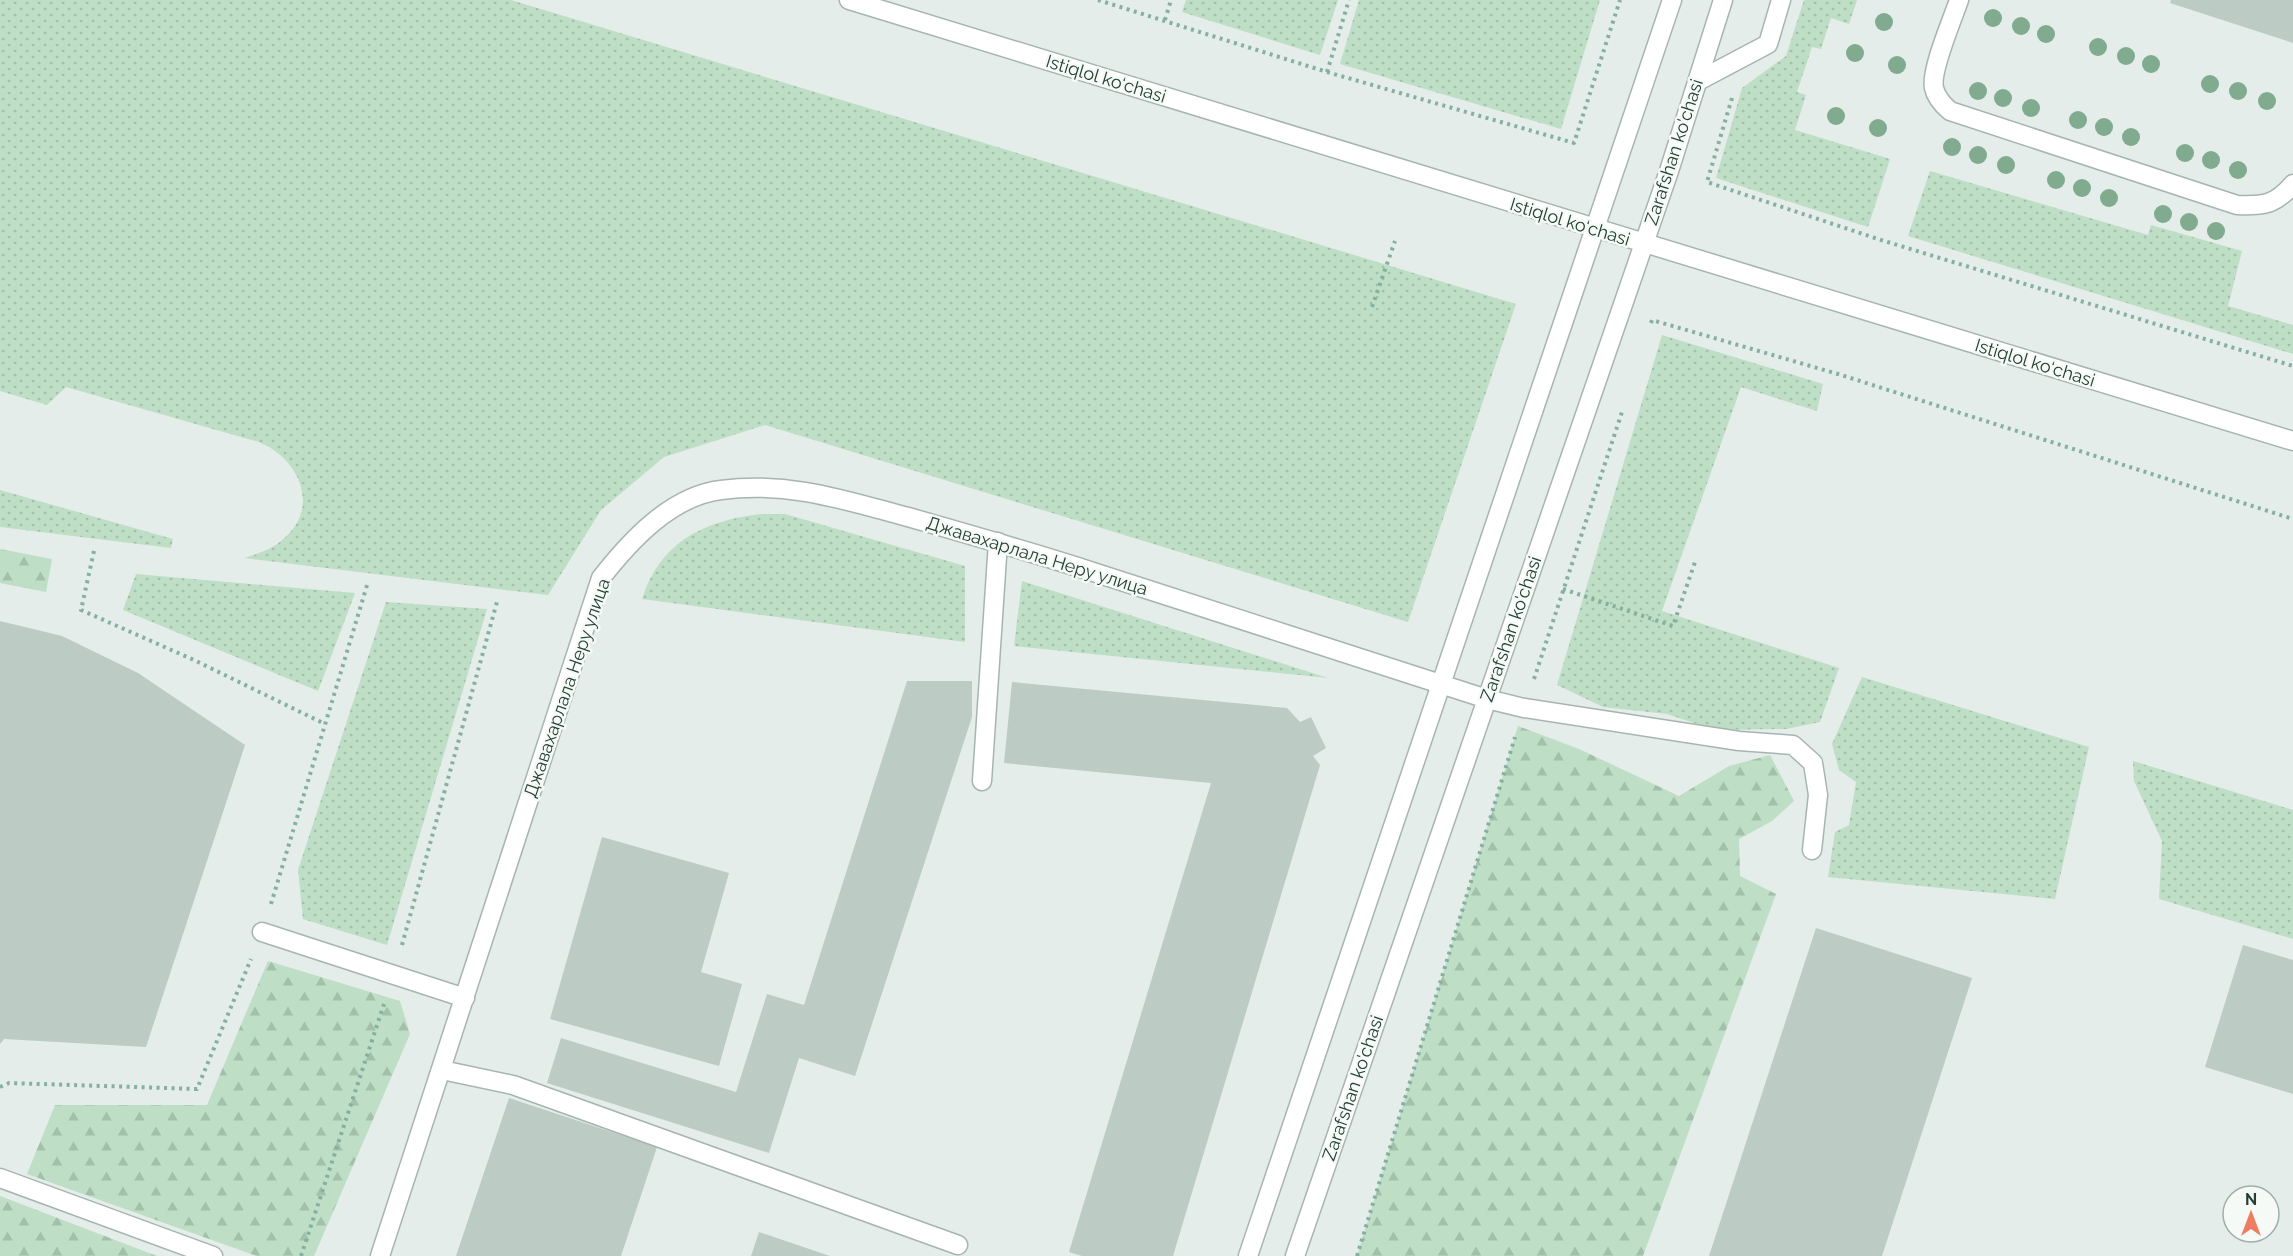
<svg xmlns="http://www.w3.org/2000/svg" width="2293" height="1256" font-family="Raleway,sans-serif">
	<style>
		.grass { fill: url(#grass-dots) }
		.forest { fill: url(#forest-firs) }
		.building { fill: #bccbc4 }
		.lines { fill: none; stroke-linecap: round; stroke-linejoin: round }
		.lane-casing { stroke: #a7b5b0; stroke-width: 21 }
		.street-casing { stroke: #a7b5b0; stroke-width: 21 }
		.path { stroke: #85b0a0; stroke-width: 4; stroke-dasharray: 3 4.5; stroke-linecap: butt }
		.lane { stroke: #fff; stroke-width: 18 }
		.street { stroke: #fff; stroke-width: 18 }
		.tree { fill: #80ab8f }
		.labels { text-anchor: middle; stroke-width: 5; stroke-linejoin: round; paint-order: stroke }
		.street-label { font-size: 18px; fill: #243f36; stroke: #f5faf7 }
	</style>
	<defs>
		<pattern id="grass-dots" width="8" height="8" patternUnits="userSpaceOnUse" patternTransform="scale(1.5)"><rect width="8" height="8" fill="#bedec5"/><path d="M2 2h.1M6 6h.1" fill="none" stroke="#a3c0aa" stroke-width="1.8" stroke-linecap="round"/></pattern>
		<pattern id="forest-firs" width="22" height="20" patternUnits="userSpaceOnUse" patternTransform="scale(1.5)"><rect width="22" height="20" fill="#bedec5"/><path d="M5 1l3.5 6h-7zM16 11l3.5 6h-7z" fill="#a3c0aa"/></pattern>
	</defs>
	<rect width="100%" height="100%" fill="#e4ede9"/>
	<g class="grass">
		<path d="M0,0H511L1516,304L1408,622L765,425L664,457L601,510L548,595L244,558C257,554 270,550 281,541C322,509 300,459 259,442L66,387L47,405L0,391Z"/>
		<polygon points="1186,0 1338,0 1320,55 1182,12"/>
		<polygon points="1359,0 1600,0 1561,129 1340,64"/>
		<polygon points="1804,0 1857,0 1849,24 1831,18 1821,49 1812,47 1797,92 1806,95 1795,130 1890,159 1868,227 1716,178 1742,88 1786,56"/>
		<polygon points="1930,171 2148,235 2151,225 2242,251 2228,306 2293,325 2293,354 1908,236"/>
		<polygon points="1662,335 1823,384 1817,411 1741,387 1662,611 1839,668 1820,722 1786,729 1715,730 1667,714 1603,707 1557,685"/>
		<polygon points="0,490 173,539 171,548 0,527"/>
		<path d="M761,514H785L965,566V642L642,599C660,542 703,521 761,514Z"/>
		<polygon points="136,574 355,593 318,691 123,610"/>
		<polygon points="1022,581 1328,678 1014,646"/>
		<polygon points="386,602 487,609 387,945 303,919 298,870"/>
		<polygon points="1862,677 2089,747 2055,899 1828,877 1835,832 1849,825 1856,782 1839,770 1832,744"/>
		<polygon points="2133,761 2293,810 2293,939 2159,899 2162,841 2134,781"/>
	</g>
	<g class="forest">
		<polygon points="0,549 52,559 46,592 0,583"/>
		<polygon points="1518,726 1579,749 1679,796 1729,766 1770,755 1794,801 1772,821 1739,839 1740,876 1776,894 1643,1256 1357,1256"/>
		<polygon points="268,961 400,1001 410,1034 314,1256 257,1256 27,1174 55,1105 207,1105"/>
		<polygon points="0,1196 157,1256 0,1256"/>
	</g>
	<g class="building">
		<polygon points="2171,0 2293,0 2293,43 2170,3"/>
		<polygon points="0,621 62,636 138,673 245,745 146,1047 4,1039 0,1044"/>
		<polygon points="907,681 972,681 972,717 855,1076 799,1058 769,1153 547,1083 561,1038 736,1092 767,994 804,1005"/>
		<polygon points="1012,682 1287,708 1300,722 1311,717 1326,748 1313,756 1320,765 1173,1256 1082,1256 1069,1252 1211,783 1004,763"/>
		<polygon points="602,837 729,873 701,972 742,984 719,1066 550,1019"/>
		<polygon points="1816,928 1972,978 1882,1256 1709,1256"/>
		<polygon points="2243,945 2293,960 2293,1094 2205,1067"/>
		<polygon points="509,1098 657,1147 621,1256 456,1256"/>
		<polygon points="759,1232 830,1256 751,1256"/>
	</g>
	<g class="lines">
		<defs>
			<g id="lane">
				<path d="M1959,0C1953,18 1930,71 1934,88C1936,97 1943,105 1950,111L2237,205C2264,206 2275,205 2293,184"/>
				<polyline points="1698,81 1768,44 1781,0"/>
				<polyline points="982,781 998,542"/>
				<polyline points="262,932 465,998"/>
				<polyline points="442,1070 513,1085 958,1245"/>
				<polyline points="0,1178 213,1256"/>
				<path d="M380,1256L601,578C630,541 671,496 721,490C789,481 844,500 908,517C968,534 1028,551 1087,570C1220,613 1354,656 1487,699L1524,708L1739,741L1793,745L1813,763L1818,795L1812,850"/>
			</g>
			<g id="street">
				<polyline points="849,0 2293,441"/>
				<polyline points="1248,1256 1672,0"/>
				<polyline points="1295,1256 1669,171 1723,0"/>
			</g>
		</defs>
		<use href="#lane" class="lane-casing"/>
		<use href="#street" class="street-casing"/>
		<g class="path">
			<polyline points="1098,0 1327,72 1574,143 1620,0"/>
			<polyline points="1165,20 1171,0"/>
			<polyline points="1327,72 1349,0"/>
			<polyline points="1732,98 1707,182 1881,240 2293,366"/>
			<polyline points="1372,307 1395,241"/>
			<polyline points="1651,323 1652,320 1838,374 2293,519"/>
			<polyline points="94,551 81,610 194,660 325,724"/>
			<polyline points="1563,589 1673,626 1695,562"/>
			<polyline points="1534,679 1622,412"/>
			<polyline points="271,904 368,582"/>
			<polyline points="402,945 497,602"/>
			<polyline points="0,1087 9,1083 197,1089 251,959"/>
			<polyline points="301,1256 384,1004"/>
			<polyline points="1357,1256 1515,737"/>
		</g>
		<use href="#lane" class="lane"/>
		<use href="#street" class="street"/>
	</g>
	<g class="tree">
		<circle cx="1993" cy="18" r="9"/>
		<circle cx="1884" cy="22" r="9"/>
		<circle cx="2021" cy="26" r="9"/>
		<circle cx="2046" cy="34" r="9"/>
		<circle cx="2098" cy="47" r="9"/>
		<circle cx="1855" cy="53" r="9"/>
		<circle cx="2126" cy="56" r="9"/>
		<circle cx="2151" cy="64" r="9"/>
		<circle cx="1897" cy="65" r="9"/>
		<circle cx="2210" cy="84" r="9"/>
		<circle cx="1978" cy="91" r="9"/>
		<circle cx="2238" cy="91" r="9"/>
		<circle cx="2003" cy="98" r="9"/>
		<circle cx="2267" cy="101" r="9"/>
		<circle cx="2031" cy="108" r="9"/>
		<circle cx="1836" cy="116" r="9"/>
		<circle cx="2078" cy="120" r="9"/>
		<circle cx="2104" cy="127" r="9"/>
		<circle cx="1878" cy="128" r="9"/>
		<circle cx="2131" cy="137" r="9"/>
		<circle cx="1952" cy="147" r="9"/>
		<circle cx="2185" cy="153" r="9"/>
		<circle cx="1978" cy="155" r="9"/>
		<circle cx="2211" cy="160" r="9"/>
		<circle cx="2006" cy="165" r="9"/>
		<circle cx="2238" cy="170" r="9"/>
		<circle cx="2056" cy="180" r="9"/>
		<circle cx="2082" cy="188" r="9"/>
		<circle cx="2109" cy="198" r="9"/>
		<circle cx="2163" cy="214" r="9"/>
		<circle cx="2189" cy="222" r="9"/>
		<circle cx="2216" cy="231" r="9"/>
	</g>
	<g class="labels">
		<g class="street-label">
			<text transform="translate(1106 79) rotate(17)" y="6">Istiqlol ko‘chasi</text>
			<text transform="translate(1674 152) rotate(-72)" y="6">Zarafshan ko'chasi</text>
			<text transform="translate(1570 222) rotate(17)" y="6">Istiqlol ko‘chasi</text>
			<text transform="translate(2035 363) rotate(17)" y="6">Istiqlol ko‘chasi</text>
			<text transform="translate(1037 556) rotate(17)" y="6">Джавахарлала Неру улица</text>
			<text transform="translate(1511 629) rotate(-71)" y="6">Zarafshan ko'chasi</text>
			<text transform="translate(567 688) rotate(-71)" y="6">Джавахарлала Неру улица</text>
			<text transform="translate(1353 1088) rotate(-71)" y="6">Zarafshan ko'chasi</text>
		</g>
	</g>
	<g transform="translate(2251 1214)"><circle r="28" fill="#f5faf7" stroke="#a1afaa" stroke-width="1.5"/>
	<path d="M0-4.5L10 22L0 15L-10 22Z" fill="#ee7c61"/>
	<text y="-9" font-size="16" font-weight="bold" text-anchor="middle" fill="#243f36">N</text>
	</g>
</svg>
